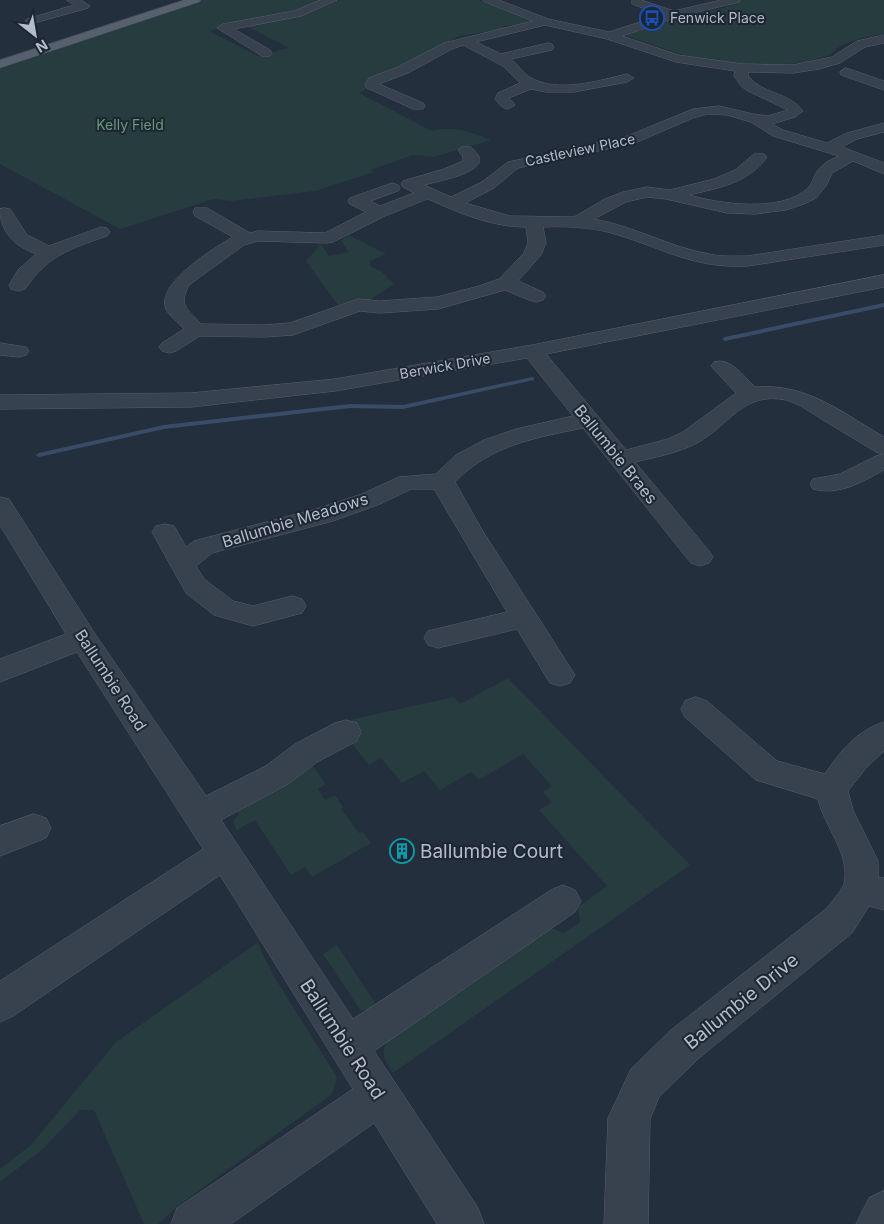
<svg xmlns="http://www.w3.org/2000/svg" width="884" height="1224" font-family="Inter,sans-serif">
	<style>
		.green { fill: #263c3f }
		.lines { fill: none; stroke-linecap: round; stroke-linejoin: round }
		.stream { fill: #394c67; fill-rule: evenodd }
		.minor-casing { stroke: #565f6c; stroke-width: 1 }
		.major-casing { stroke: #414a57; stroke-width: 1 }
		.minor { fill: #38414e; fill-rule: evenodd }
		.major { fill: #56606e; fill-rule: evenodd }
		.labels { text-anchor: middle; stroke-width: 4; stroke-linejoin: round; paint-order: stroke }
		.far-poi-label { font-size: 14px; fill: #b4bcc9; stroke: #1d2633; text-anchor: start }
		.far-park-label { font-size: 14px; fill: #6b9a76; stroke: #1d2633 }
		.far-street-label { font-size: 14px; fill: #b4bcc9; stroke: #1d2633 }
		.street-label { font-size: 16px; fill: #b4bcc9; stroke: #1d2633 }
		.near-poi-label { font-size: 19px; fill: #b4bcc9; stroke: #1d2633; text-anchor: start }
		.near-street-label { font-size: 19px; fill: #b4bcc9; stroke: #1d2633 }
	</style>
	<rect width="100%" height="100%" fill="#242f3e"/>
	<g class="green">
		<path d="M203,0H324L293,13L228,25L209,31L258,56L289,48L248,27L257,23L300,15L339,0H479L529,20L528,23C520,25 511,25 503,26V29L459,36L408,63L359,93L432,131C453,125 471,132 491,140L434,157L413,155L370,170L374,172L315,191L231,201L214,199L120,229L0,164V67Z"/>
		<polygon points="743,0 884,0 884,34 861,38 842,45 829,55 807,62 775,65 740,64 707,60 680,54 627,36 627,34 685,15 723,8"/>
		<polygon points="349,235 386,254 370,261 370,266 381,271 394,284 368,301 357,300 338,305 306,261 321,244 329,256 349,252 341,241"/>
		<path d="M508,678L690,865L393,1073C380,1055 381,1049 394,1031L549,927L564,933L580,922L578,907L607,886L539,810L552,802L543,792L552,786L523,754L479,780L471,772L440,790L424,771L402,783L381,758L369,765L352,744L360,739L346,723L354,719L454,697L460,704Z"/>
		<polygon points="312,765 326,784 318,789 325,800 335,795 343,807 341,809 359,833 363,832 371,843 312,877 305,867 291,875 255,820 236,830 233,821 239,814 236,807"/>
		<polygon points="257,943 275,978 337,1077 332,1094 179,1205 158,1224 144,1224 94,1110 80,1110 43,1149 0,1182 0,1169 31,1145 116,1042"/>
		<polygon points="337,945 377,1006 361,1011 323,954"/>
	</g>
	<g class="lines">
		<g class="stream">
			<polygon points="884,303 884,307 725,341 722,339 725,337"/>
			<polygon points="532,377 534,378 534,380 403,409 350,408 164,429 39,457 36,455 39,453 164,425 350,404 403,405"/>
		</g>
		<defs>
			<g id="minor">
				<polygon points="67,0 81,0 90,6 88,8 31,24 25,21 27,19 74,5"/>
				<polygon points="321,0 337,0 301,16 234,29 270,50 272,53 270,56 262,56 217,28 223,24 294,11"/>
				<path d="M483,0H499L548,19L609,32L662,15L632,4V0H641L674,11L721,0H741L739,2L677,17L622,36L678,55L742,64L793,65L832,57L857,41L884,35V43L865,47L840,63L819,69L793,73L748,72V76C761,94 790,92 803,111L795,117L772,124L783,130L827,143L847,133L884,123V132L857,139L842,147L884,163V174L853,161L832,173L826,186L816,198L804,204L786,210L755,214L727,213L666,199L647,197L626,202L594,219C634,226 669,247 709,254C722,257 735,256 748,256L884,235V245L748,266C690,269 660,246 608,232C587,227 565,226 543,227L546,243L541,255L518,281L543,292L546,296L543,300L536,302L529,300L505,290L438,309L380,313L360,311L293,335L264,337L200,336L176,351L169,353L162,351L159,347L162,343L184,329C179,323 169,316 166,309C155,284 214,248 233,237L195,216L193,212L195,208H207L250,233L258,231L325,233L366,212L350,204L348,201L350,198L392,183L398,185L400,188L398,191L370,201L380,206L414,193L403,187L401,184L403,181L444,169L463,161V157L458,150L461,147H471L479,156V163C470,176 438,181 424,185L451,197L482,182L508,162L625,137L693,109L719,106L753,114L768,116L788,110L748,91L741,86L734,76L735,71L676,62L607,39L545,25L476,42L501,54L548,43L552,44L554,47L552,50L511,59C518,64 523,74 531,78C559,93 597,81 627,74L634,78L627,82L574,92H546L531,89L509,98L515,105L508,109C502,108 499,104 495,99L498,93L520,83L503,66L463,45L452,49L408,73L379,84L423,103L425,106L423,109H413L367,88L365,85L369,78L398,67L444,43L533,21L485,2ZM708,114L727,115L751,122L773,136L839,156C829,160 820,165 815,175C813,179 812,184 808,188C782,213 720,204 689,195C718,188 749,183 767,157L764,154H754L735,170L714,179L670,190L647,187L623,192L605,199L574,217L510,216L465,203L494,188L518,168L635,143L693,118ZM428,199C459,213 492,227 526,227L528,243L524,253L499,279L479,286L437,297L380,301L358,299L290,323L264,325L201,324C188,310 178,305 189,285L244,245L258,241L327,243L333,242L385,216Z"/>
				<polygon points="846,68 884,81 884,90 841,75 840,72"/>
				<path d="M4,208L10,209L27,235L49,246L101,227L107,228L110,232L107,236C70,249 48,255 25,289L18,291L11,289L9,285L18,270L36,254C15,246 0,233 0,209Z"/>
				<path d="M884,275V287L546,354L626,450L668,439L683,432L736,393L711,366L714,362C731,357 743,376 755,387C807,383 841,412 884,437V454L876,452C857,441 839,429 820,418C810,412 798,403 786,400C743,391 730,425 697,443C678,453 656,457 635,462L709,551L713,557L709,563L700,566L691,563L583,428C534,438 491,445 455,482L482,530L575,675L570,683L560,686L550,683L517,629L438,648L428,645L424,638L428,631L507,612L434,489H411L380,504L333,521L212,553L196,566L204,579L233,601L253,606L292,596L302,599L306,606L302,613L253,626L214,615L186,593L152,532L156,526L165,524L174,526L186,547L194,541L316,509L362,494L399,477L436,474L456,455L484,440L516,429L573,416L527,358L335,391L191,407L0,409V395L191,393L335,379L532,345Z"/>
				<polygon points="0,343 26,347 29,351 26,355 19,357 0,355"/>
				<path d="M884,454V470C862,482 839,496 813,489L810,484L813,479L840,474L876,456Z"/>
				<polygon points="0,497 9,499 93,631 206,796 266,766 295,744 335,723 346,720 357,723 361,732 357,741 317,762 288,784 221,820 353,1019 551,890 563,885 575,890 581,901 575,912 374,1051 478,1208 484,1224 437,1224 374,1123 231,1224 171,1224 177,1208 353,1089 220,875 13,1016 0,1022 0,981 203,849 77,652 0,682 0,659 66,634 0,525"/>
				<path d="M696,697L707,701L777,761L825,774C839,752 858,730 884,722V751L866,768L848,791L853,810L878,861V877L884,878V910L869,906L852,933L699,1058L659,1097L650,1119L648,1224H604L608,1118L631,1069L671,1030L826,909C831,902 841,892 844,884C851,855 824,826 818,799L756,780L685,717L681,709L685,701Z"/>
				<polygon points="34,814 46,818 51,828 46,838 0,856 0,826"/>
				<polygon points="884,1191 884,1224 856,1224 869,1198"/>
			</g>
			<polygon id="major" points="184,0 201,0 199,2 0,68 0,60"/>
		</defs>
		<use href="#minor" class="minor-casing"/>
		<use href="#major" class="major-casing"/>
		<use href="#minor" class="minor"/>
		<use href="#major" class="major"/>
	</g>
	<defs>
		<symbol id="bus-ring" viewBox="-11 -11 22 22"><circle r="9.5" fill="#1d2633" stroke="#1a4fb4" stroke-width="1.5"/><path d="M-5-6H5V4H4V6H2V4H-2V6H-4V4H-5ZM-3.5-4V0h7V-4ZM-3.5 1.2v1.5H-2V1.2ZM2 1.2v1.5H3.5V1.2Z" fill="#1a4fb4"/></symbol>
		<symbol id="building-ring" viewBox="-11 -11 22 22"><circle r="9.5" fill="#1d2633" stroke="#0f9aa8" stroke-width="1.5"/><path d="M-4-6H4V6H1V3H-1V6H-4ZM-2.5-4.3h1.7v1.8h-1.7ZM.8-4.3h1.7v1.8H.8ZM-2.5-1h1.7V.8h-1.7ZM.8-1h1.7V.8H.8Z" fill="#0f9aa8"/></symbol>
	</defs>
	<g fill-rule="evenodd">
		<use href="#bus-ring" x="638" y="4" width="28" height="28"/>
		<use href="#building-ring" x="388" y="837" width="28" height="28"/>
	</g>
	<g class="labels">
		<g class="far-poi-label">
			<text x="670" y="23">Fenwick Place</text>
		</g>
		<g class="far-park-label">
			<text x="130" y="130">Kelly Field</text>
		</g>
		<g class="far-street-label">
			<text transform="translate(580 150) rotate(-12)" y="5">Castleview Place</text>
			<text transform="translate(445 366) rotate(-10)" y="5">Berwick Drive</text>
		</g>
		<g class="street-label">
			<text transform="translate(616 454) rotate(51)" y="6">Ballumbie Braes</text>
			<text transform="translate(295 520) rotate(-17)" y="6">Ballumbie Meadows</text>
			<text transform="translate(111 680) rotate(57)" y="6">Ballumbie Road</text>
		</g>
		<g class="near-poi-label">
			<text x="420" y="858">Ballumbie Court</text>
		</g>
		<g class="near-street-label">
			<text transform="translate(741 1001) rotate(-39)" y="7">Ballumbie Drive</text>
			<text transform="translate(343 1039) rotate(57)" y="7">Ballumbie Road</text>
		</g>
	</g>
	<g transform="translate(35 35) rotate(149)" stroke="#1d2633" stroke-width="4" paint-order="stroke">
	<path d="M0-4L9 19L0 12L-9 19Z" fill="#b4bcc9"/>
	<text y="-8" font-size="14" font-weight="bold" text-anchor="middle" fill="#b4bcc9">N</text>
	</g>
</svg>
